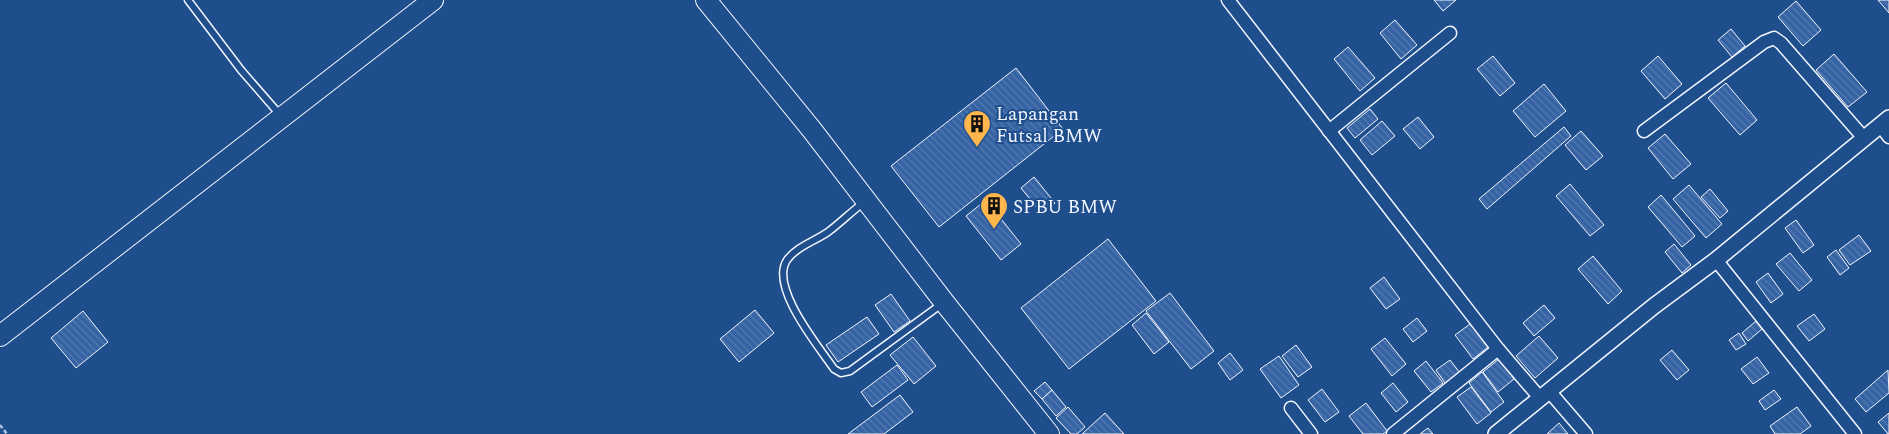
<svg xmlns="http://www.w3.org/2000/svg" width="1889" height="434" font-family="Spectral,serif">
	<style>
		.building { fill: url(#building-back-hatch); stroke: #f2f6ff }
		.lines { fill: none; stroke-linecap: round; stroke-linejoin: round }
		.service-casing { stroke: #f2f6ff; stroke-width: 9 }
		.minor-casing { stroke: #f2f6ff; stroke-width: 15 }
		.tertiary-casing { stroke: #f2f6ff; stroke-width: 18 }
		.trunk-casing { stroke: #f2f6ff; stroke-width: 22 }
		.path { stroke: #b3c4dc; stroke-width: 2.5; stroke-dasharray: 4 2.5; stroke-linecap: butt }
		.service { stroke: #1f4e8c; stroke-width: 6 }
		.minor { stroke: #1f4e8c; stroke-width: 12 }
		.tertiary { stroke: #1f4e8c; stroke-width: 15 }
		.trunk { stroke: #1f4e8c; stroke-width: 20 }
		.labels { text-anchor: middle; stroke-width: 4; stroke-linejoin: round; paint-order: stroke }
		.poi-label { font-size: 19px; fill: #f2f6ff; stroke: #1f4e8c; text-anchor: start }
	</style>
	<defs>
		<pattern id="building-back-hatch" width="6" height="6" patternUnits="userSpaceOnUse" patternTransform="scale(1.25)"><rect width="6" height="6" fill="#3563a3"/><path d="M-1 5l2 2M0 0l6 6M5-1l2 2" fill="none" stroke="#537ab1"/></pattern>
	</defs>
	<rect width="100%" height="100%" fill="#1f4e8c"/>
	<g class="building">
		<polygon points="1434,0 1456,0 1443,11"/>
		<polygon points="1878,0 1889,0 1889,13"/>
		<polygon points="1796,1 1821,30 1803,46 1778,17"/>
		<polygon points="1395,20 1417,45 1401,59 1380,33"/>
		<polygon points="1731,29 1745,46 1732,57 1718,40"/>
		<polygon points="1348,47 1375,78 1360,91 1334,59"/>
		<polygon points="1834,54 1867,92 1848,107 1816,70"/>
		<polygon points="1493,56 1515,83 1500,96 1477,69"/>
		<polygon points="1658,56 1682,84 1665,99 1641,71"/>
		<polygon points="1016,68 1063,129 939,227 891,166"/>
		<polygon points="1726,83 1757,120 1740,135 1708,98"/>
		<polygon points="1544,84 1566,111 1535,137 1513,111"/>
		<polygon points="1370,109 1378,119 1355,138 1347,128"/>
		<polygon points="1418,117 1434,137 1420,149 1403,129"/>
		<polygon points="1382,121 1395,136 1372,155 1360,140"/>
		<polygon points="1564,127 1571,136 1487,209 1479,199"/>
		<polygon points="1581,131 1603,156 1586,170 1565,145"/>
		<polygon points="1665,134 1691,164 1673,179 1648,148"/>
		<polygon points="1034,177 1055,203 1042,214 1021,188"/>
		<polygon points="1570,184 1604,225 1590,236 1556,196"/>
		<polygon points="1689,185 1722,224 1706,238 1673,199"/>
		<polygon points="1710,189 1728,211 1720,218 1701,197"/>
		<polygon points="1661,195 1695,236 1682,247 1648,207"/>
		<polygon points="986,200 1021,244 1001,260 966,216"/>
		<polygon points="1796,220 1814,245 1803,253 1785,228"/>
		<polygon points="1859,235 1871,251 1850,265 1839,250"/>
		<polygon points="1108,239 1156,301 1069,369 1021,308"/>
		<polygon points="1674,244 1691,265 1682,273 1665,252"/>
		<polygon points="1836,250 1849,268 1840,275 1827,257"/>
		<polygon points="1790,253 1812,280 1799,291 1776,264"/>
		<polygon points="1593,256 1622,291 1608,304 1578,269"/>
		<polygon points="1768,273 1783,294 1771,303 1756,282"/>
		<polygon points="1384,277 1400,299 1386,309 1370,288"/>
		<polygon points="1170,293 1214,351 1191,369 1146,311"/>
		<polygon points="891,294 910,321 894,332 875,305"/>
		<polygon points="1544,305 1555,318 1534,336 1523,323"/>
		<polygon points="755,310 774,333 739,362 720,339"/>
		<polygon points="83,311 108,342 76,368 51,338"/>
		<polygon points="1146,313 1169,342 1154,354 1132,325"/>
		<polygon points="1814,314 1825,329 1809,341 1797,326"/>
		<polygon points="867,317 879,334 838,362 826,345"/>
		<polygon points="1417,318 1427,331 1413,342 1403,329"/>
		<polygon points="1756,321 1762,329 1748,341 1742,333"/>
		<polygon points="1470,324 1488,347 1473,359 1455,335"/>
		<polygon points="1739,333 1746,344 1736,350 1729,340"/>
		<polygon points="1539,336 1558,358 1535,378 1516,356"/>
		<polygon points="913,337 936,366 914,384 890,355"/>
		<polygon points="1385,338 1406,364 1392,376 1371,349"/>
		<polygon points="1296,345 1312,367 1298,377 1282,356"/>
		<polygon points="1672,350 1689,370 1677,380 1660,360"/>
		<polygon points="1230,353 1243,370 1230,380 1218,363"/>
		<polygon points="1279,356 1299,385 1281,398 1260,369"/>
		<polygon points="1757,357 1769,373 1753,384 1741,369"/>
		<polygon points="1499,359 1514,379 1498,392 1483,372"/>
		<polygon points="1450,360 1460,373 1445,383 1436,370"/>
		<polygon points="1426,361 1443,383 1431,392 1414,371"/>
		<polygon points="897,365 908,380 872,407 861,392"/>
		<polygon points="1888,370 1889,393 1866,412 1855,399"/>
		<polygon points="1482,372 1504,402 1491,412 1469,383"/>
		<polygon points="1045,382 1052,390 1042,399 1034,391"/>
		<polygon points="1393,383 1408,402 1396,412 1381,393"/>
		<polygon points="1471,387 1491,413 1477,424 1457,397"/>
		<polygon points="1322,389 1339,412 1325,422 1308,400"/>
		<polygon points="1052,390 1066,407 1056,416 1042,399"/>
		<polygon points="1774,390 1781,399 1765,410 1759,401"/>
		<polygon points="900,395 913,412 884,434 848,434"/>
		<polygon points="1366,403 1387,431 1383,434 1363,434 1349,416"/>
		<polygon points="1068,407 1085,427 1077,434 1071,434 1056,418"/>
		<polygon points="1797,407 1811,426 1800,434 1775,434 1770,426"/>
		<polygon points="1105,413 1124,434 1082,434"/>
		<polygon points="1889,413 1889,434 1888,434 1878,422"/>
		<polygon points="1559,423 1568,434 1547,434"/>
		<polygon points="1428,428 1433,434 1420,434"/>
	</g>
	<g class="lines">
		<defs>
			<g id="service">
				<polyline points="188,0 241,70 281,116"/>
				<path d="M863,203C851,212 840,223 828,232C815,241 796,247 787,260C769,287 819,347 834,369L841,373L850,371L943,303"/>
			</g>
			<g id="minor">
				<polyline points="1228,0 1498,349 1540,398"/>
				<polyline points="1880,125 1889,137"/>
				<polyline points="1329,131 1450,33"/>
				<polyline points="1644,131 1764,42 1774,38 1781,43 1863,137"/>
				<polyline points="1716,260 1855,434"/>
				<polyline points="1549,391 1586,434"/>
				<polyline points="1291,408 1311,434"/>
				<polyline points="1393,434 1498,349"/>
			</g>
			<polyline id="tertiary" points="1496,434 1654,306 1716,260 1889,118"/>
			<g id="trunk">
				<polyline points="706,0 812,130 944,302 1049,434"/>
				<polyline points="0,336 433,0"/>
			</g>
		</defs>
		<use href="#service" class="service-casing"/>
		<use href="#minor" class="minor-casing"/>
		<use href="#tertiary" class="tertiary-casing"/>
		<use href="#trunk" class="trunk-casing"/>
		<polyline class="path" points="0,425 7,434"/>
		<use href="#service" class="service"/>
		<use href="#minor" class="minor"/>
		<use href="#tertiary" class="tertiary"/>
		<use href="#trunk" class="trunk"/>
	</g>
	<defs>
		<symbol id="building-pin" viewBox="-11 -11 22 30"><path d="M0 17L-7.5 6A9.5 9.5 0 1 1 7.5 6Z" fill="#ffb74d" stroke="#1f4e8c"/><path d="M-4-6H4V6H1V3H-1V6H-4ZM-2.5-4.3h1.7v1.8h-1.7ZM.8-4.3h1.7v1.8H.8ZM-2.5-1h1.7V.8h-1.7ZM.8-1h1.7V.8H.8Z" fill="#111"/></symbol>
	</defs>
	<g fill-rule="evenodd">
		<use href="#building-pin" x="961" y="108" width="32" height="43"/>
		<use href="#building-pin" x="978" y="190" width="32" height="43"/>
	</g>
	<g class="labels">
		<g class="poi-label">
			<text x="996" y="120">Lapangan<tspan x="996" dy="22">Futsal BMW</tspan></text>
			<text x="1013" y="213">SPBU BMW</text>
		</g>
	</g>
</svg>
